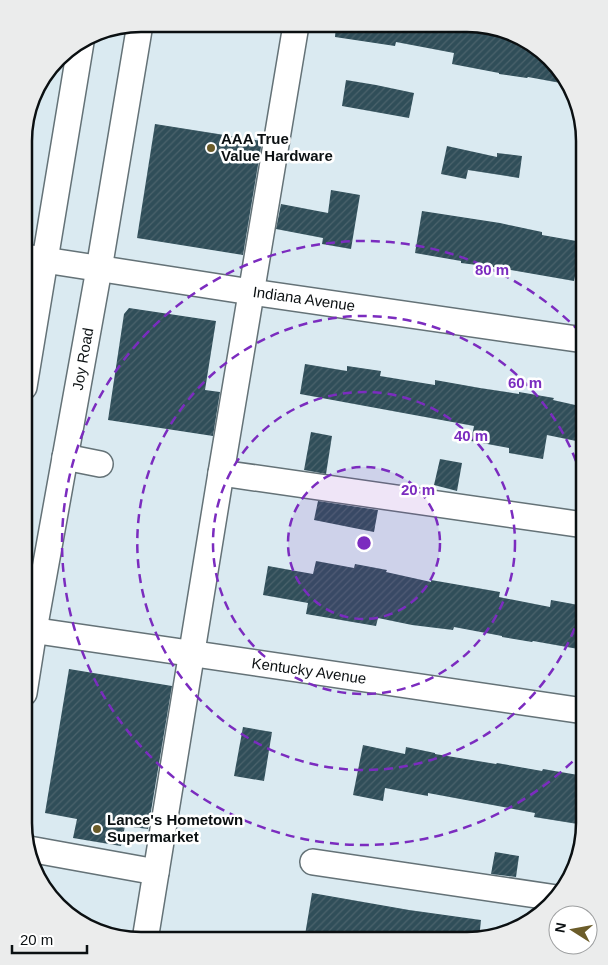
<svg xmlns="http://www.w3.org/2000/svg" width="608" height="965" font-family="Helvetica,sans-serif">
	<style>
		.building { fill: url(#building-hatch) }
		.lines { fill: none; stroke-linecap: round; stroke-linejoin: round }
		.minor-casing { stroke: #647277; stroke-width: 28 }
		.minor { stroke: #fff; stroke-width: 25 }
		.ring { fill: none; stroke: #7b2cbf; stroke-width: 2.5; stroke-dasharray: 9 6 }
		.poi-dot { fill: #6b5c29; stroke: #fff; stroke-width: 2 }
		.labels { text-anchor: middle; stroke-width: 5; stroke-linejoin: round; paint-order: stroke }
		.poi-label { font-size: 15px; font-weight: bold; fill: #0b1012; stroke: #fff; text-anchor: start }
		.street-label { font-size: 15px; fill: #0b1012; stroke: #fff }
		.rim { fill: none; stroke: #0b1012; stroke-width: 2.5 }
		.centre { fill: #7b2cbf; stroke: #fff; stroke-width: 2.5 }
		.ring-label { font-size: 15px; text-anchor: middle; font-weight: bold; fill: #7b2cbf; stroke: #fff; stroke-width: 5; stroke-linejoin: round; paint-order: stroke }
	</style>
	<defs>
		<pattern id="building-hatch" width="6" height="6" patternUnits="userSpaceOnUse" patternTransform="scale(1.25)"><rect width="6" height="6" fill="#304e59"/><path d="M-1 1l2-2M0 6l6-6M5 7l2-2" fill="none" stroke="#4b636c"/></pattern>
	</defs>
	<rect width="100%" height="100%" fill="#daeaf1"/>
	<g class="building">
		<polygon points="336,25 490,26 539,48 566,84 528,77 527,78 499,74 499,73 452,64 454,53 396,42 395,46 335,37"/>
		<polygon points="346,80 376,85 414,93 409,118 342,106"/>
		<polygon points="155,124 262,141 243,255 137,238"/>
		<polygon points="447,146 497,157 497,153 522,156 519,178 468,170 466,179 441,174"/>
		<polygon points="331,190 360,195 351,249 322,244 323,238 276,229 281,204 328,213"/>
		<polygon points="422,211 500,223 542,232 542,235 582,242 574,281 493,267 461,263 461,261 415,253"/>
		<polygon points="129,308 216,321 205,390 220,392 213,436 108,420 124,314"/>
		<polygon points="305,364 347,371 347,366 381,371 380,376 435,385 435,380 480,388 519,394 519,392 554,398 553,400 584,407 584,428 581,442 547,435 543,459 509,453 509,448 471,441 474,426 300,394"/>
		<polygon points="311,432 332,436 326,474 304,470"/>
		<polygon points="440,459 462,463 457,491 434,485"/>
		<polygon points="318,501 378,510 374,532 314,520"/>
		<polygon points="316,561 354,568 355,564 387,570 386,572 431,582 431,580 500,592 499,597 550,607 551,600 584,606 584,650 533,641 532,642 502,637 502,636 454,627 453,630 412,625 378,618 376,626 306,614 308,603 263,595 268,566 313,574"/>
		<polygon points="69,669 172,686 148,829 125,826 121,846 73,838 77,819 45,813"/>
		<polygon points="243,727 272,732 264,781 234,776"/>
		<polygon points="363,745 405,754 406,747 435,753 435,754 496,764 497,763 542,771 543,769 584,776 584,825 534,817 535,813 428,793 428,796 385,788 383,801 353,795"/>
		<polygon points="495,852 519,856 516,877 491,874"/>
		<polygon points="312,893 409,910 481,920 479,939 467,941 304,941"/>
	</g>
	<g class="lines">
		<defs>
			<g id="minor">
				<polyline points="25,257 251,292 584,340"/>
				<polyline points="24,387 81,42"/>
				<polyline points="65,457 100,464"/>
				<polyline points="221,473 584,525"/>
				<polyline points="24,629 584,711"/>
				<polyline points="24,693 34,630 99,269 140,24"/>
				<polyline points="29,849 156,872"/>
				<polyline points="313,862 557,898"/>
				<polyline points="145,940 221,473 296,25"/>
			</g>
		</defs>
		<use href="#minor" class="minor-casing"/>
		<use href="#minor" class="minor"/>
	</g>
	<circle cx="364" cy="543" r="76" fill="#7b2cbf" fill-opacity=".12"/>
	<g class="ring">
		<circle cx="364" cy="543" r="76"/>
		<circle cx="364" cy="543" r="151"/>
		<path d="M584 600A227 227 0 1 1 584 486"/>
		<path d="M583 751A302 302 0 1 1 583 335"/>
	</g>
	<g class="poi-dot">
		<circle cx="211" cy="148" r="5"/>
		<circle cx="97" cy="829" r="5"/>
	</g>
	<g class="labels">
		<g class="poi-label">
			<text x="221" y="144">AAA True<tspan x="221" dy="17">Value Hardware</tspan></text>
			<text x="107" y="825">Lance's Hometown<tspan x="107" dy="17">Supermarket</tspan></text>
		</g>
		<g class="street-label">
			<text transform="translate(304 299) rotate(8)" y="5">Indiana Avenue</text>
			<text transform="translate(83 359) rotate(-80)" y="5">Joy Road</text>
			<text transform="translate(309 671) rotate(8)" y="5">Kentucky Avenue</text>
		</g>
	</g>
	<path d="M0 0H608V965H0ZM141 32H467A109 109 0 0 1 576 141V823A109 109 0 0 1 467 932H141A109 109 0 0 1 32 823V141A109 109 0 0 1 141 32Z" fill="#ebecec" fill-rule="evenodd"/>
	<path class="rim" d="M141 32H467A109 109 0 0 1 576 141V823A109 109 0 0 1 467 932H141A109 109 0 0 1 32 823V141A109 109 0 0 1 141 32Z"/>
	<circle cx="364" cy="543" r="8" class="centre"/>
	<g class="ring-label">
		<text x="492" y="275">80 m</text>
		<text x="525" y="388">60 m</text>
		<text x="471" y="441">40 m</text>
		<text x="418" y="495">20 m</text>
	</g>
	<g transform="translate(573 930) rotate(281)"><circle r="24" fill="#ffffff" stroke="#9d9fa0"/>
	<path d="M0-4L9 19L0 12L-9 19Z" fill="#6b5c29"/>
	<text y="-8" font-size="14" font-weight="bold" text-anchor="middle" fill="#0b1012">N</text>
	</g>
	<path d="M12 945v8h75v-8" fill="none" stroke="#0b1012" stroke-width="2.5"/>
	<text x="20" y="945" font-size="15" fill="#0b1012" stroke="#ffffff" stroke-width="4" paint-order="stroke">20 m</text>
</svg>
